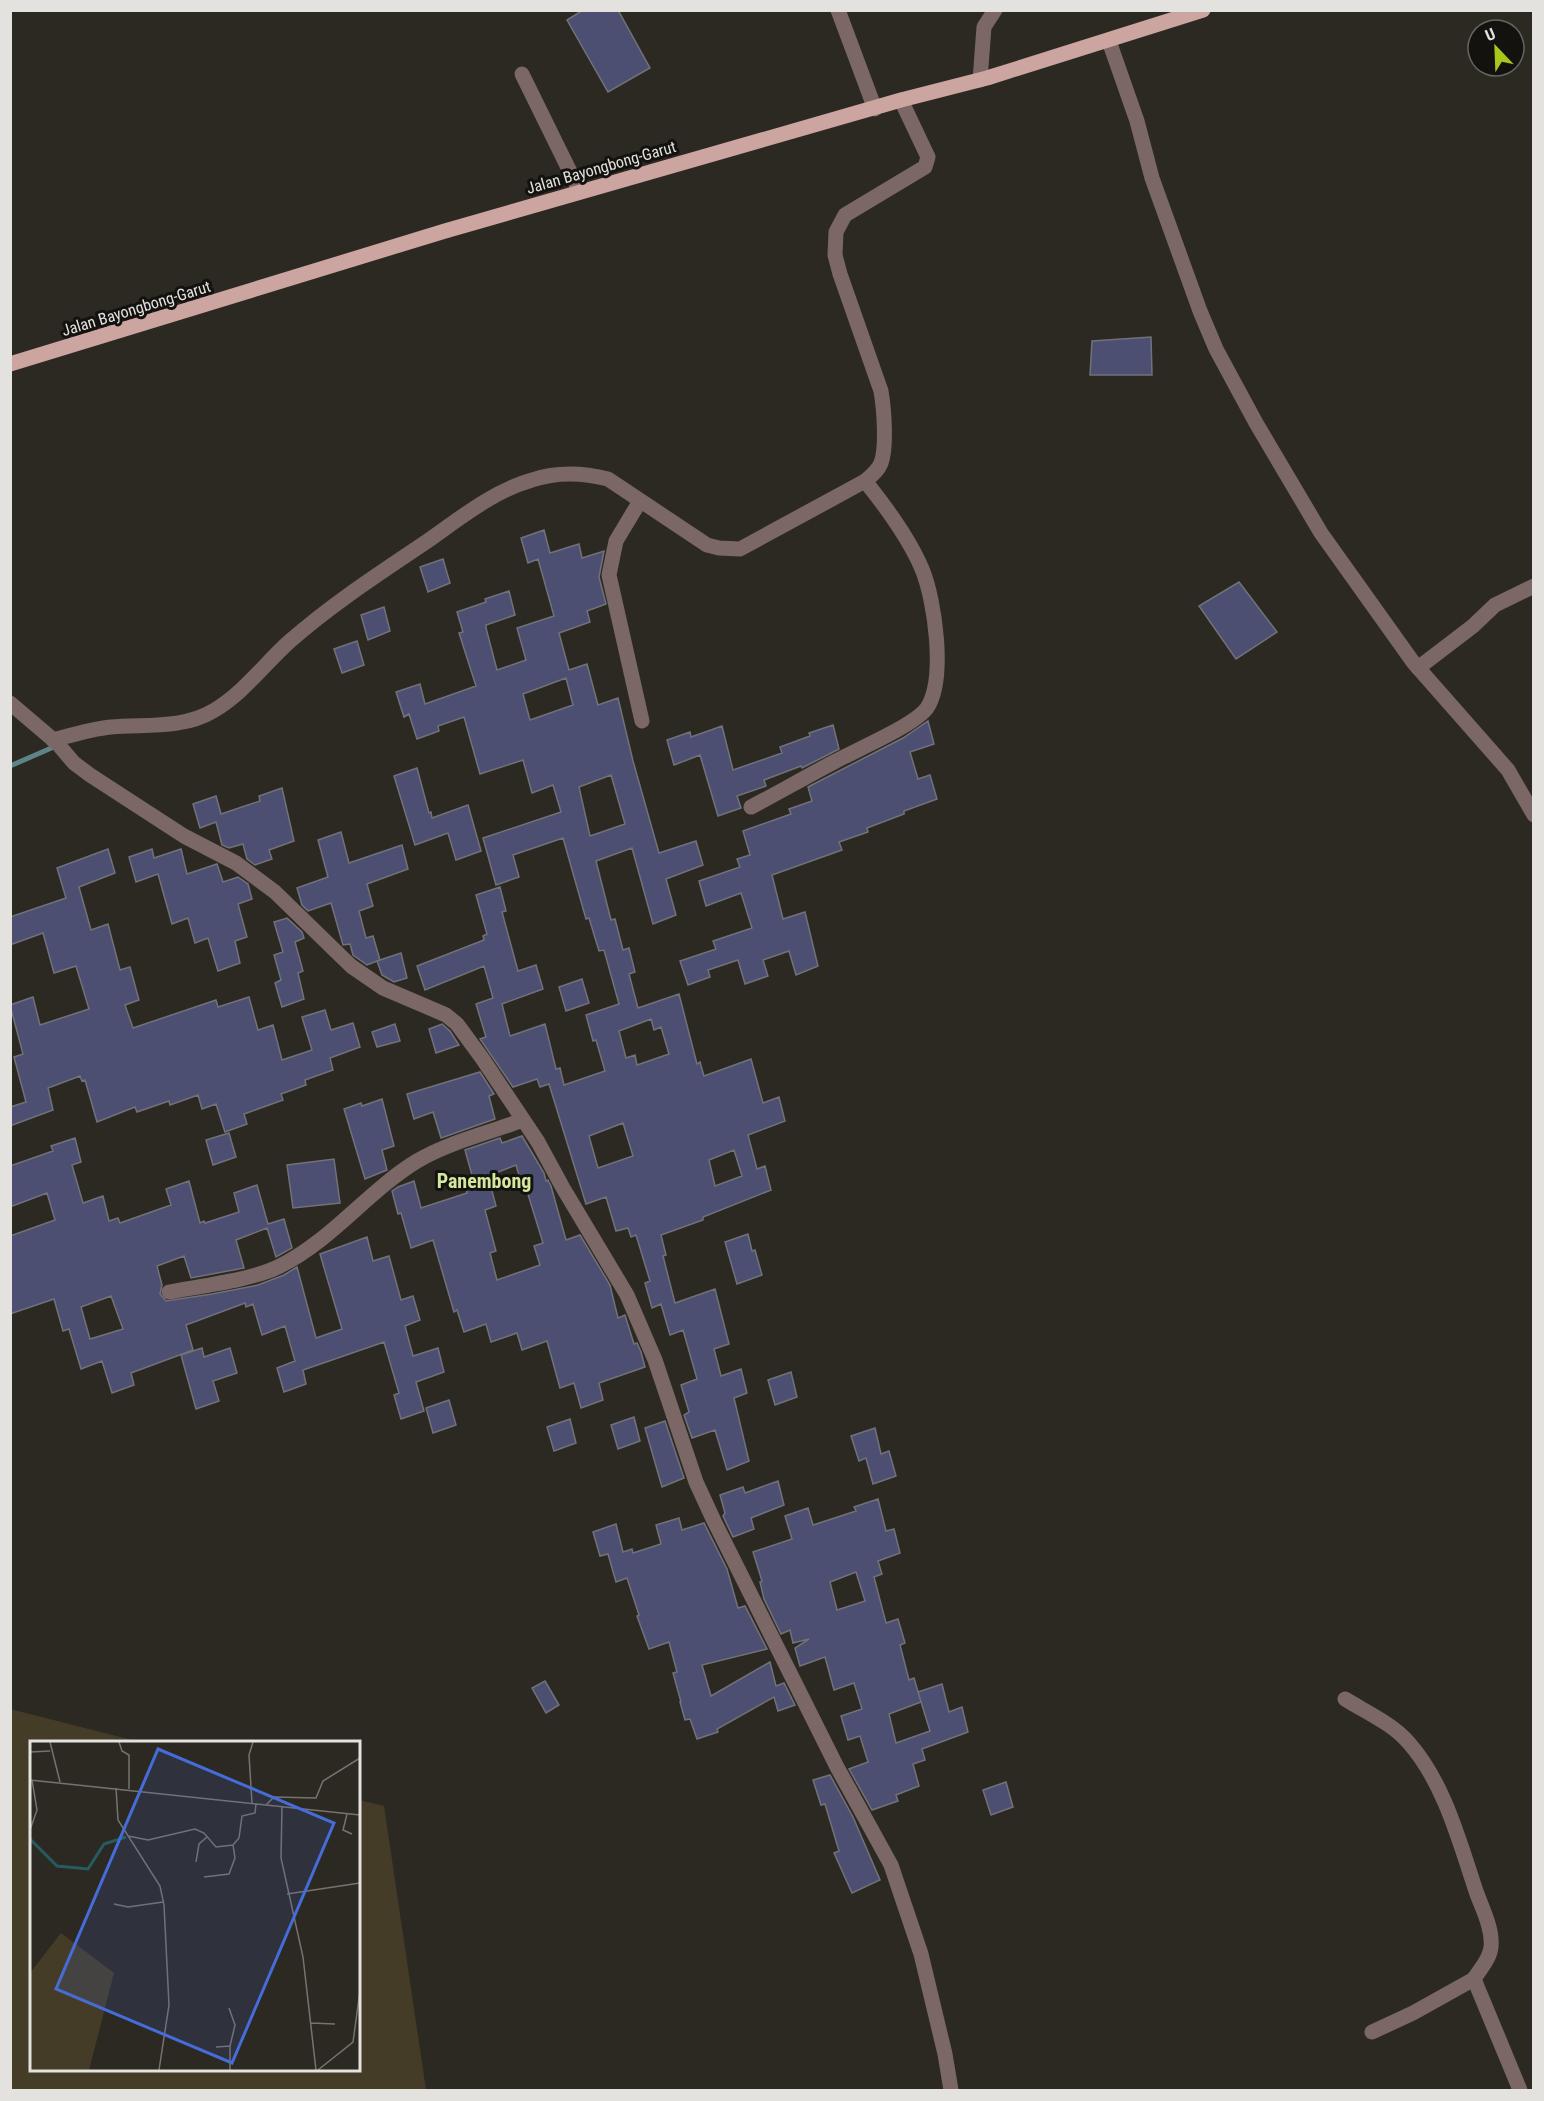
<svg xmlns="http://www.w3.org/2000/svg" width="1544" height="2101" font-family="'Roboto Condensed',sans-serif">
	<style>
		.green { fill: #453c28 }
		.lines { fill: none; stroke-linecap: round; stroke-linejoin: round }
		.stream { stroke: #5e8486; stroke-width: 5 }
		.building { fill: #4d4f72; stroke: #717279; stroke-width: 1.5; fill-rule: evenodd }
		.minor { stroke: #7b6765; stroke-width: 15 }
		.major { stroke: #cca4a0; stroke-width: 15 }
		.labels { text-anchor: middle; stroke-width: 6; stroke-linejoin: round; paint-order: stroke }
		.street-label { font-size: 16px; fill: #e4e2de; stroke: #13120f }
		.quarter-label { font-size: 20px; font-weight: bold; fill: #d4e79c; stroke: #13120f }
		.inset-river { fill: none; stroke: #255b61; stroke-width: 3 }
		.inset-road { fill: none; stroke: #76736e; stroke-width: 1.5 }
		.view { fill: #456cd9; fill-opacity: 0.15; stroke: #456cd9; stroke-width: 3 }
		.inset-edge { fill: none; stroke: #e4e2de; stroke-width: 3 }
	</style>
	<rect width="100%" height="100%" fill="#2c2923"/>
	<polygon class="green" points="10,1709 140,1742 32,1742 32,2070 358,2070 359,1800 384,1806 426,2090 11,2090"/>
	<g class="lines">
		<polyline class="stream" points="10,766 56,746"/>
	</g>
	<g class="building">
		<polygon points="583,10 618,10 650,68 608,92 567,20"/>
		<polygon points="1151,337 1152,375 1090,375 1092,341"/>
		<path d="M544,530L550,553L579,544L582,558L604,551L599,577L606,604L587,611L590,622L559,633L569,670L587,664L598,705L618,698L633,761L659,853L696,841L703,865L666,879L676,915L653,924L632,848L596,861L611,920L615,919L623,950L629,948L635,972L629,974L638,1008L679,994L697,1064L700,1062L704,1076L751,1059L763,1103L779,1097L785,1121L748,1135L757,1169L765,1166L771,1190L703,1217V1220L661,1235L666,1255L663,1256L675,1303L715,1289L729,1344L714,1349L721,1376L741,1369L747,1393L734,1398L749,1461L727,1470L715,1430L692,1438L684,1415L689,1412L681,1385L697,1379L683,1330L670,1335L661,1304L652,1308L645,1283L650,1281L636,1235L631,1237L628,1228L616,1231L606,1197L586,1204L549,1084L540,1087L537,1079L513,1087L480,1039L486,1037L476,1004L493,998L484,966L425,990L417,966L484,940L483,936L487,934L476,895L500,887L506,911L502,912L518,971L536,965L543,989L502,1004L510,1036L545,1024L556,1069L560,1068L564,1085L605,1071L596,1040L593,1041L586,1015L619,1004L604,950L599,951L589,918L586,919L563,838L513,855L519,877L496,885L483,838L561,812L553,785L532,793L523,760L480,774L464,717L438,726L439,731L417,739L409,714L404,717L396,692L420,684L425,704L476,686L459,633L463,632L457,612L486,602L485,599L509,591L515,615L486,625V628L497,670L526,660L517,628L554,616L538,559L528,563L521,538ZM566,678L573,705L530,720L523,694ZM611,775L625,824L590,836L579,787ZM651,1019L654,1030L661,1027L669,1054L637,1065L635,1055L626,1058L619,1031ZM623,1123L633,1156L598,1168L589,1136ZM734,1150L742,1176L715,1186L709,1160Z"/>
		<polygon points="443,559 450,583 428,592 420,567"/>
		<polygon points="1239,582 1277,632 1236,659 1199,606"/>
		<polygon points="384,607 390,631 368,640 361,615"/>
		<polygon points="357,641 364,665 342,673 334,649"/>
		<polygon points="928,721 934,744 910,752 918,779 930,775 937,799 904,811 904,814 867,828 868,832 839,842 842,850 772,875 783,919 805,912 818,966 796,975 789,951 763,960 768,976 745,984 738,960 708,970 710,977 688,985 680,961 716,949 713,941 752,928 741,893 706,906 699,881 740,867 737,859 750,855 743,831 791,814 789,809 812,801 808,787 903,738"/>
		<polygon points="833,725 839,749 802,768 801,766 764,780 766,786 737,796 741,808 718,816 700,755 674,765 667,740 690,732 691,737 722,726 733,770 782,753 780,747 810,736 809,733"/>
		<polygon points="417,768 429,813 431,812 432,818 468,805 481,851 456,860 448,833 415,845 394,776"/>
		<polygon points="282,788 294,841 269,850 272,859 255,865 247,859 243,844 229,848 222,845 216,822 200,828 193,804 216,796 221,814 260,801 259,796"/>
		<polygon points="341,832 349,863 402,845 408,869 367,884 373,906 359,911 366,938 373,936 380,960 367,965 353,955 350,944 343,945 331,903 308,911 302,905 297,888 328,877 318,840"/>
		<polygon points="108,849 115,873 79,887 91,930 108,924 120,970 130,967 139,1000 125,1005 133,1028 216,1000 218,1007 249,997 258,1030 273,1025 282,1060 312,1050 302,1017 325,1010 331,1030 353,1023 360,1047 330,1058 333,1070 305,1080 306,1085 281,1094 283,1100 244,1114 247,1124 225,1132 216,1104 202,1109 198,1095 170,1105 169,1101 137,1112 135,1107 97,1122 85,1080 82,1081 80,1076 48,1088 53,1110 10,1126 10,1107 26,1102 14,1057 23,1054 10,1005 33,997 40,1025 89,1009 76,966 54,973 43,933 10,945 10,917 66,898 57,868"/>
		<polygon points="152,849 154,858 181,849 187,874 217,864 223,882 238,877 248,884 252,899 238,904 247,937 235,941 240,963 218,971 208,938 195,943 188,918 172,924 158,874 136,882 129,857"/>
		<polygon points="287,918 302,932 304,938 295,942 303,971 298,973 304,999 282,1007 275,983 281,980 274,955 283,952 274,922"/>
		<polygon points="401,953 407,978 394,982 382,975 377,961"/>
		<polygon points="582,979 589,1003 566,1011 559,987"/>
		<polygon points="395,1024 400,1041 377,1047 372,1032"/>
		<polygon points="442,1024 450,1031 459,1045 436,1053 429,1029"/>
		<polygon points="480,1072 494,1094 489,1096 495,1119 441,1138 433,1112 414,1119 407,1094"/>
		<polygon points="382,1099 394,1146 382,1150 387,1170 365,1179 344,1109 361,1103 362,1106"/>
		<polygon points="229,1133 236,1157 213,1165 206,1140"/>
		<path d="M522,1136L544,1173L546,1181L548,1180L551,1186L566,1240L580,1235L610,1285L618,1318L625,1315L634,1344L637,1343L641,1352L645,1367L599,1383L603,1400L581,1408L574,1383L560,1388L547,1341L522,1350L517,1333L491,1342L486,1324L464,1332L457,1310L454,1312L433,1240L411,1248L401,1213L398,1214L392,1191L398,1187L414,1181L421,1208L467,1193L466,1189L475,1186L465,1150L500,1138L502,1143ZM516,1165L524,1192L527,1191L543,1243L534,1246L540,1265L497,1280L490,1253L496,1251L485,1210L496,1206L488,1176Z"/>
		<path d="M75,1138L81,1162L72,1165L83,1203L103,1196L109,1221L118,1218L120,1223L171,1205L166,1189L189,1181L200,1223L204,1221L205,1223L239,1212L234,1193L257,1185L268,1224L284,1219L292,1248L276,1257L267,1228L236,1240L244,1268L191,1278L184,1256L157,1266L162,1285L160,1294L166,1301L212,1294L258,1285L284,1275L297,1267L316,1338L342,1329L320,1254L367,1237L373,1261L389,1256L401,1300L413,1296L420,1320L405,1326L413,1356L438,1348L444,1372L416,1382L424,1411L401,1419L394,1395L399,1393L384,1342L303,1370L306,1384L284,1392L277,1368L295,1361L285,1326L262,1335L253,1304L246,1307L245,1303L186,1325L193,1350L131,1373L134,1385L112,1393L102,1361L81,1369L69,1329L63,1331L54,1299L10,1314V1236L55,1220L47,1193L10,1207V1166L53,1151L51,1146ZM111,1296L123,1329L90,1339L81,1307Z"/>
		<polygon points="334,1159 340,1203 293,1208 287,1165"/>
		<polygon points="748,1234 752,1251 755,1250 762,1275 737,1284 725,1242"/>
		<polygon points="202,1348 204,1357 230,1348 237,1373 213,1381 219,1401 196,1409 181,1355"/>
		<polygon points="791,1372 797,1397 775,1405 768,1380"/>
		<polygon points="449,1400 456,1425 433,1433 426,1408"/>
		<polygon points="634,1417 640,1441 618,1449 611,1425"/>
		<polygon points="570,1419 576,1443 554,1451 547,1427"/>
		<polygon points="665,1421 684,1478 662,1487 645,1428"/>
		<polygon points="875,1428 881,1454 889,1451 896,1476 873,1484 866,1458 859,1461 851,1436"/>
		<polygon points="778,1481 784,1505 751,1518 754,1529 733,1537 723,1516 725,1513 720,1495 743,1487 745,1493"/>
		<path d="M878,1499L886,1531L894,1529L900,1553L878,1561L882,1574L874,1577L886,1623L898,1619L905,1643L900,1645L909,1680L914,1678L921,1702L889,1714L896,1743L930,1731L918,1692L942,1684L949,1712L962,1707L968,1732L922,1749L925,1760L913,1764L919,1786L896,1795L898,1801L872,1810L849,1769L868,1762L860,1736L848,1740L841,1716L862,1709L854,1683L834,1690L825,1657L800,1666L795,1648L809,1639L793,1643L790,1630L781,1634L764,1599L760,1582L762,1581L753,1552L792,1539L785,1516L808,1508L813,1525L856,1511L854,1507ZM856,1572L865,1601L837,1610L830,1582Z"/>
		<polygon points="679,1518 682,1530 704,1523 727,1569 738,1608 745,1606 767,1649 702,1665 711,1696 770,1662 776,1686 784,1683 795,1705 778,1711 774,1697 717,1729 718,1732 697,1739 690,1719 685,1720 680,1702 681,1702 673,1673 677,1672 669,1642 649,1649 637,1616 639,1615 627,1578 616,1582 608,1554 600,1556 593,1532 616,1524 623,1552 632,1549 633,1553 661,1544 656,1525"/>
		<polygon points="545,1681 559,1705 546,1713 532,1688"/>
		<polygon points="830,1775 853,1817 880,1880 852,1893 834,1853 839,1851 825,1804 821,1805 813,1780"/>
		<polygon points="1006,1782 1013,1807 991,1815 983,1790"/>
	</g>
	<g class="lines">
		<g class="minor">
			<polyline points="838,10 875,109"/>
			<polyline points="1109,41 1137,121 1152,178 1200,311 1216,349 1256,423 1321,533 1413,662 1508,770 1534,815"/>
			<polyline points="522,74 580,192"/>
			<polyline points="980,80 984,27 995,10"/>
			<polyline points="640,501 616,541 609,575 642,721"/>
			<polyline points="1418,668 1473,626 1495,605 1534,586"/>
			<polyline points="10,703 57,743 74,763 90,775 184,836 236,863 275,892 351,966 383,988 446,1015 457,1024 482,1058 538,1142 563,1188 627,1295 655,1360 696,1482 714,1521 837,1767 891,1865 921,1954 945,2054 951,2090"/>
			<path d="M53,740C72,735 91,729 111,727C145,724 183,729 213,711C243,694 265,663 290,641C332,604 380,573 426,542C459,519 493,491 532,480C556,472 584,473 608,479L707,545L719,548L740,549L865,481C871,476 878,471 881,463C887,447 884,409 881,391L840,274L835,255L836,232L845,215L925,167L928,157L901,100"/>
			<path d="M751,807C780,792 807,776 836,761C856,750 915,725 927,708C946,679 935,600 922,569C909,538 886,507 865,481"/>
			<path d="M169,1292C200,1286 253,1280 280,1266C332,1240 368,1191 417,1161C449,1142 488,1133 523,1120"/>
			<path d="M1345,1699C1366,1712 1393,1724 1409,1743C1445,1784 1460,1844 1477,1894C1483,1910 1493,1930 1491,1947C1490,1959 1480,1969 1474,1979"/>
			<polyline points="1372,2032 1413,2013 1474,1979 1520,2090"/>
		</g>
		<polyline class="major" points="10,364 445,231 901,100 987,78 1203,10"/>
	</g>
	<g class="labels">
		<g class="street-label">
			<text transform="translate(601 167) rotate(-16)" y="6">Jalan Bayongbong-Garut</text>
			<text transform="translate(136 308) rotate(-17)" y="6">Jalan Bayongbong-Garut</text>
		</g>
		<g class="quarter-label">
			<text x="484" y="1188">Panembong</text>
		</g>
	</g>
	<g transform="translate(30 1741)">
		<rect width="330" height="330" fill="#2c2923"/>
		<path d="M31,192L84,232L59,329H0V232Z" fill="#453c28"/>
		<path class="inset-river" d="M0,98L27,125L58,128L74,103L96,96"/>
		<path class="inset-road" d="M20,1L30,41M89,1L92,10L99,14V48M0,11L20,10M0,39L330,74M86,47L88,79L130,145L134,164L139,264L129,329M222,62L219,14L223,1M236,64L244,56L286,57L293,40L330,17M252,66L251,117L273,216L286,329M317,73L313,89L322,93M0,89L7,69L2,39M98,95L118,99L165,88L174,92L186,106L203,104L209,97L212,75L225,72L226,63M166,121L169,103L177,96M174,136L199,133L205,117L203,104M257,153L330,142M84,163L98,166L133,161M199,267L205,284L200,305M281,282L305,283M186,306L200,305V329M288,329L323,301L330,250"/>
		<path class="view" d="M128,8L304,82L202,322L26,248Z"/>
		<rect width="330" height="330" class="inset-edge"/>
	</g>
	<rect width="1544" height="2101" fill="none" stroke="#e4e2de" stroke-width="24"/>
	<g transform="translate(1496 48) rotate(337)"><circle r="28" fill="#13120f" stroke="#676562" stroke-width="1.5"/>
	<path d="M0-4.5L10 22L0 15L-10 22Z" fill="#a9c71b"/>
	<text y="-9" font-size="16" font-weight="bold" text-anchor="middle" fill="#e4e2de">U</text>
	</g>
</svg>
